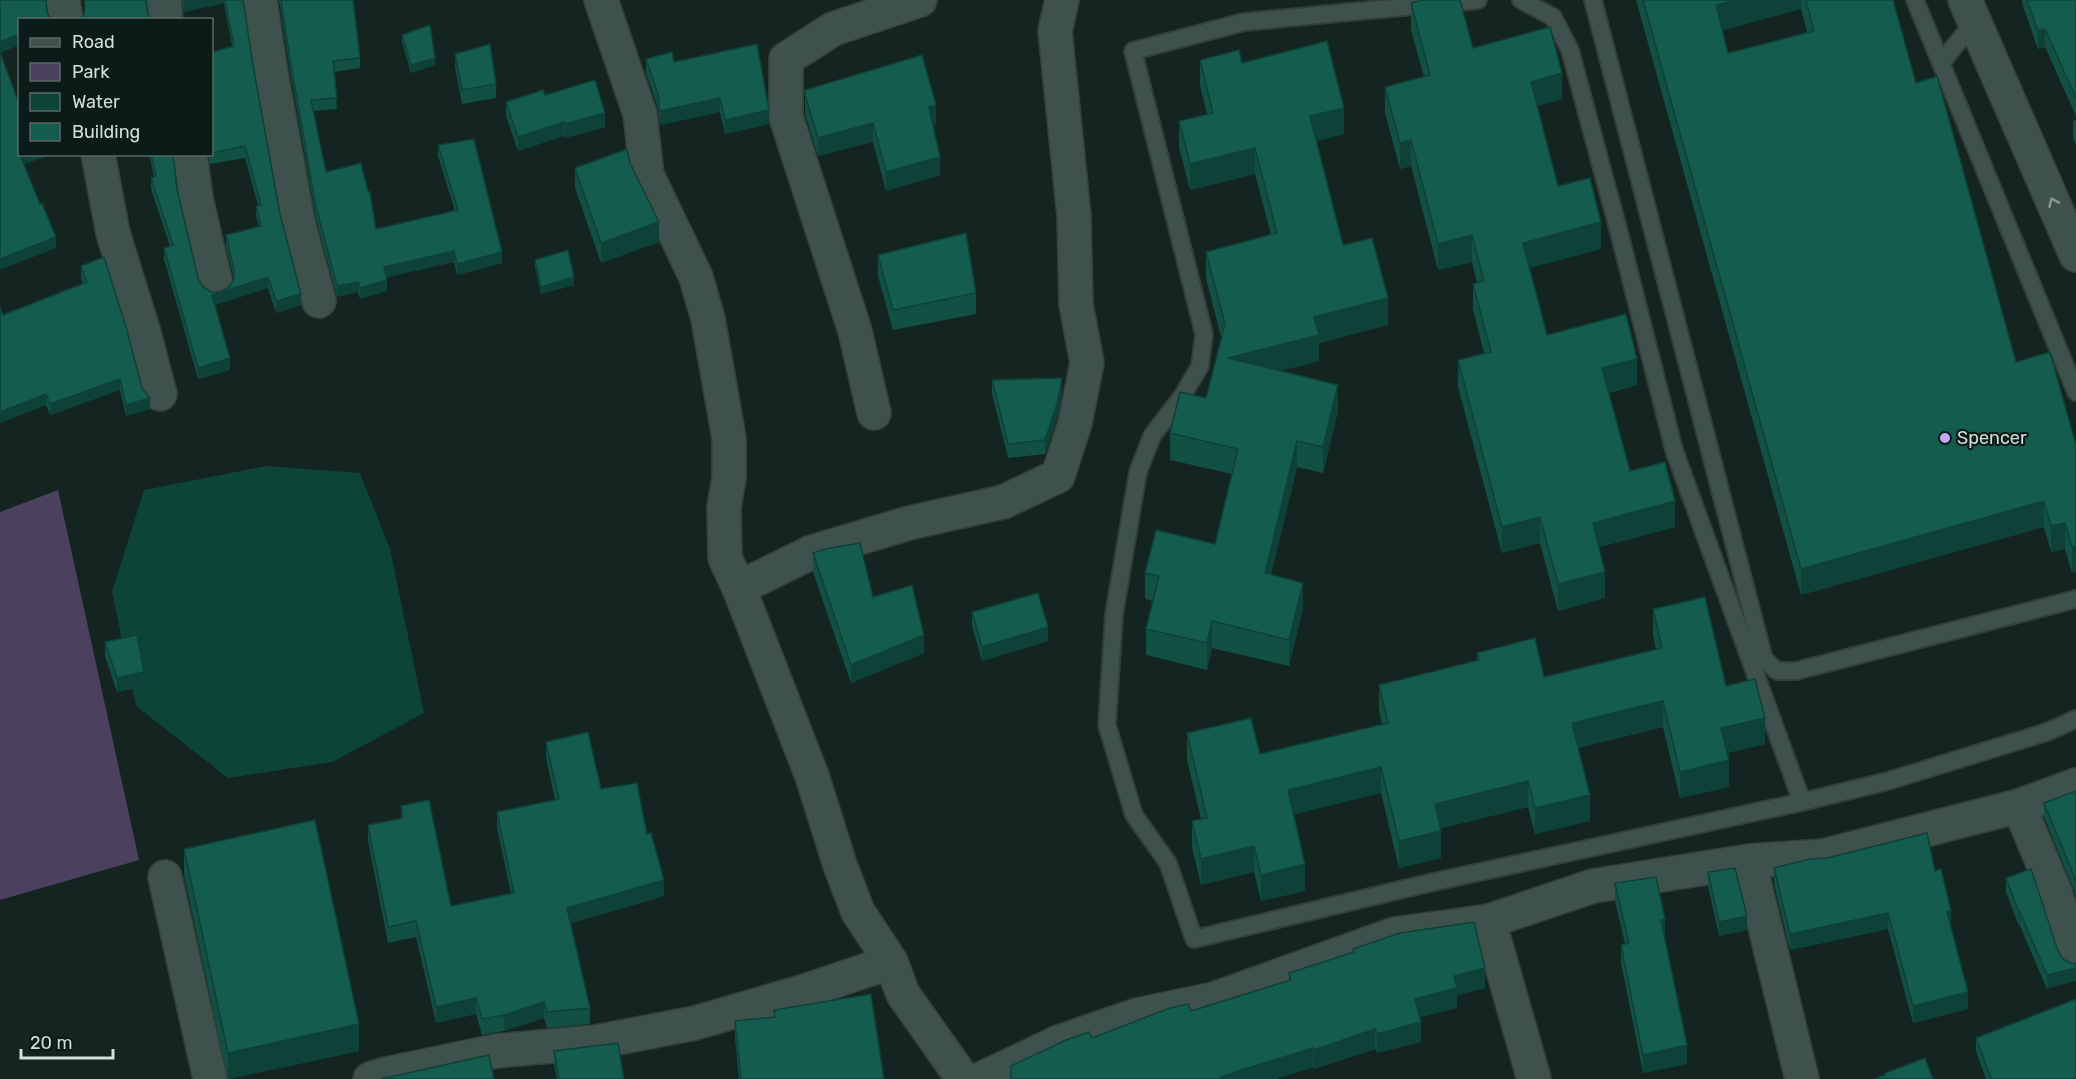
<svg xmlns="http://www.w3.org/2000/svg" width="2076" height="1079" font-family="Rubik,sans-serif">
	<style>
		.green { fill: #4b405e }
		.water { fill: #0d4438 }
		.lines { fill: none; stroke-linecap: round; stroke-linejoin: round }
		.lane-casing { stroke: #343f3c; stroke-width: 20 }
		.street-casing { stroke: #343f3c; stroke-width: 36 }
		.secondary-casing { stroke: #343f3c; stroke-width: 36 }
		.lane { stroke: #3f514c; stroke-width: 16 }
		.street { stroke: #3f514c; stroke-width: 33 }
		.secondary { stroke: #3f514c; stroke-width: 33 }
		.wall { fill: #115043; fill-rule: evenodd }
		.shaded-wall { fill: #0e4137 }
		.building { fill: #145d4e; stroke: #0e4137; stroke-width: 1.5 }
		.oneway { stroke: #8a9893 }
		.poi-dot { fill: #c3a7f2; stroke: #0b1b17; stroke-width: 2 }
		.labels { text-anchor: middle; stroke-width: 4.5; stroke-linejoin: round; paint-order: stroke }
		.poi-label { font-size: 18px; fill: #d4deda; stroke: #0b1b17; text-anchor: start }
	</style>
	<rect width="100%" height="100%" fill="#142420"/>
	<polygon class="green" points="58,490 139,860 0,900 0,512"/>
	<polygon class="water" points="266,466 360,473 390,549 424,713 332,762 228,778 136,706 112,592 144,490"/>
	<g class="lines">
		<defs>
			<g id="lane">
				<polyline points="1478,0 1244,22 1133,51 1204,334 1200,366 1183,395 1152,436 1138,472 1114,615 1107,725 1134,815 1168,863 1194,939 1429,883 1802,802 1888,781 2047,732 2076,719"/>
				<polyline points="1521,0 1553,17 1570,50 1620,236 1674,450 1802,802"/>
				<polyline points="1593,0 1764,659 1777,671 1796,671 2076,599"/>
				<polyline points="1915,0 2076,392"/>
				<polyline points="1941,63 1974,22"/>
			</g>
			<g id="street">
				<polyline points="63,0 66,20"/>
				<polyline points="164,0 166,20"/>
				<polyline points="260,0 271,73 298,222 319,301"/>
				<polyline points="601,0 640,114 647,175 696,277 708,319 729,438 729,478 724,507 725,558 739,588 812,776 840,865 858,912 891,962 903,994 963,1079"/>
				<polyline points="98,154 113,233 144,333 160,394"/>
				<polyline points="190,154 196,198 216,285"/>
				<polyline points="874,413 855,331 786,117 786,59 833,29 920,0"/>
				<polyline points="739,588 812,552 909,523 1003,502 1058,476 1075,423 1087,363 1076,304 1074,216 1055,31 1062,0"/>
				<polyline points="2019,806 2055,892 2076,959"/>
				<polyline points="1749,861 1802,1079"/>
				<polyline points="165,877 210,1079"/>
				<polyline points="1489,921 1534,1079"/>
				<polyline points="370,1079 386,1074 496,1051 596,1042 695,1023 805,991 891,962"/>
				<polyline points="981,1079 1059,1042 1137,1015 1214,999 1395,934 1489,921 1593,886 1749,861 1823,856 2019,806 2076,785"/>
			</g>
			<polyline id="secondary" points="1965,0 2076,255"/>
		</defs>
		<use href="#lane" class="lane-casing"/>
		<use href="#street" class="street-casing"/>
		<use href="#secondary" class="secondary-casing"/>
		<use href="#lane" class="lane"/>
		<use href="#street" class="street"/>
		<use href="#secondary" class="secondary"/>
	</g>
	<g class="wall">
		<polygon points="182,0 243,0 253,65 280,214 301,305 276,313 268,288 215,305 230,370 198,379 164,259 164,248 170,246 151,189 151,178 154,177 149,154 173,154 177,189 198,278 203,287 211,292 220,292 229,287 234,279 226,246 226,235 259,226 256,217 256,206 258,205 245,158 210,164 208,154 212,154 212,52 232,46 224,3 184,12"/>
		<polygon points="279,0 353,0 360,58 360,68 334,72 337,109 313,111 326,172 376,229 455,211 438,156 438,145 502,263 457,275 454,262 386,277 387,291 360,299 358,292 337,297 316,218 290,70"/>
		<path d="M1636,0H1893L1916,83L2016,362L2076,445V572L2072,573L2065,549L2051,552L2044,527L1801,595ZM1801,9L1807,32L1728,53L1722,30Z"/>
		<polygon points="2022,0 2076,0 2076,116 2045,47 2038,49 2022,3"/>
		<polygon points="1411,3 1473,48 1562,99 1537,106 1558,186 1601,249 1529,268 1547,335 1637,385 1609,393 1630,471 1675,527 1599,547 1605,598 1558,611 1540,543 1502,553 1458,387 1458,360 1484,353 1473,310 1473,284 1477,283 1472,262 1438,270 1411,166 1400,169 1385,113 1385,87 1424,77 1411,30"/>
		<polygon points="402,35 435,65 411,73 402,42"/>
		<polygon points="455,54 496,84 496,98 462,104 455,68"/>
		<polygon points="646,59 674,62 769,124 725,134 720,112 660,125 658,108 646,73"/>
		<polygon points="1200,60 1242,63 1344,134 1316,141 1343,245 1388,325 1319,343 1319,361 1280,371 1338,411 1323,473 1297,467 1271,575 1303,609 1289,666 1212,648 1207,670 1146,655 1146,629 1153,601 1145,599 1145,573 1215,544 1232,474 1170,460 1170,433 1206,398 1221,337 1206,278 1206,252 1271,235 1255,174 1190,190 1179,147 1179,121 1207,114 1200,86"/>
		<polygon points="805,90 936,124 933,125 940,175 886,191 873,142 818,156 805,114"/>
		<polygon points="545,95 605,127 565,138 564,136 518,151 506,116 506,102"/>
		<polygon points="2076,120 2076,145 2073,139 2073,121"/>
		<polygon points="630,163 659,242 601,263 575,188 575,168"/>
		<polygon points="878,255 976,293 976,314 893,330 878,276"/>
		<polygon points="535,260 574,285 541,294 535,267"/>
		<polygon points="81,266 142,388 150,409 126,416 120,390 50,415 46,405 0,423 0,307 3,315 83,284 81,277"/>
		<polygon points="992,380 1062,392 1057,418 1045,454 1008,458 992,394"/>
		<polygon points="813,553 873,597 924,653 851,683 813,572"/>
		<polygon points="1653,609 1726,686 1765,744 1727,753 1729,787 1680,798 1663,727 1578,748 1590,821 1535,834 1528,807 1441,828 1441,858 1399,868 1381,793 1293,814 1305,891 1261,901 1254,872 1201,885 1192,847 1192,821 1201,819 1187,760 1187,733 1260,754 1382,724 1379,711 1379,685 1477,661 1477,653 1544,677 1656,650 1653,635"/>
		<polygon points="972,612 1048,641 982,661 972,626"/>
		<polygon points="105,642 144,686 117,692 105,656"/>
		<polygon points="546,742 601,789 647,834 664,896 571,923 590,1008 590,1024 547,1028 544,1018 504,1031 482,1035 476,1014 436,1023 416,937 388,943 368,841 368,825 401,819 401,806 451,906 511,893 497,828 497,812 555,800 546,758"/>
		<polygon points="2076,791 2076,896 2072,885 2044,817 2044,803"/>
		<polygon points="184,849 359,1051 228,1079 184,875"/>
		<polygon points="1774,868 1935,871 1968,1009 1913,1023 1888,929 1790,950 1774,884"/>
		<polygon points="1708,872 1747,930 1719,936 1708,886"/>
		<polygon points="2006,878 2063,959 2072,964 2047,989 2020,926 2019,926 2006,892"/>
		<polygon points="1615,883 1665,937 1687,1064 1643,1073 1621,963 1621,945 1625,944 1615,901"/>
		<polygon points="1353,949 1485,988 1457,995 1457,1008 1420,1017 1421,1042 1377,1053 1375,1049 1314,1069 1313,1067 1276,1079 1011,1079 1011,1066 1092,1038 1191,1011 1289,980 1289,973 1353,952"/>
		<polygon points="774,1010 884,1079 739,1079 735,1039 735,1021 774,1017"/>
		<polygon points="1976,1038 2076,1079 1986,1079 1976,1051"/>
		<polygon points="554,1051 624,1079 557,1079 554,1065"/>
	</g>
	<g class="shaded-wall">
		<polygon points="188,0 224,0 224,3 184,12 184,1"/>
		<polygon points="1736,0 1801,0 1801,9 1716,32 1716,5"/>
		<polygon points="2045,29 2045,47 2038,49 2038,31"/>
		<polygon points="20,34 20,45 0,53 0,42"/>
		<polygon points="435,58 435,65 411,73 411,65"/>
		<polygon points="1562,73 1562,99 1531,108 1531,82"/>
		<polygon points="720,98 720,112 660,125 660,111"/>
		<polygon points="936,105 936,124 929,126 929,107"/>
		<polygon points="1344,108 1344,134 1310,143 1310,116"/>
		<polygon points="769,110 769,124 725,134 725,120"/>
		<polygon points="605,113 605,127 565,138 565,124"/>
		<polygon points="564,122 564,136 518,151 518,137"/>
		<polygon points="873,123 873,142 818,156 818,138"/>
		<polygon points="1411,140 1411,166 1400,169 1400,143"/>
		<polygon points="1255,148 1255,174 1190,190 1190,164"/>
		<polygon points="21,154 53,154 20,166 20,155"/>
		<polygon points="940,157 940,175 886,191 886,172"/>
		<polygon points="659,222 659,242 601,263 601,243"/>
		<polygon points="1601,222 1601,249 1523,269 1523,243"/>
		<polygon points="1472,235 1472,262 1438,270 1438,244"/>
		<polygon points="56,237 56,248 0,270 0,259"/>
		<polygon points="454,251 454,262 384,278 384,267"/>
		<polygon points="502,252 502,263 457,275 457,264"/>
		<polygon points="268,277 268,288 212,306 212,295"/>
		<polygon points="574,277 574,285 541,294 541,287"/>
		<polygon points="387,280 387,291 360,299 360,288"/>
		<polygon points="358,282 358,292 337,297 337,286"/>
		<polygon points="301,294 301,305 276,313 276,301"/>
		<polygon points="1388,298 1388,325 1319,343 1319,361 1228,384 1228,358 1314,317"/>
		<polygon points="230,358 230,370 198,379 198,368"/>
		<polygon points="1637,359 1637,385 1602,394 1602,368"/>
		<polygon points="1062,378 1062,392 1057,418 1045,454 1045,440"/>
		<polygon points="120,379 120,390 50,415 50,404"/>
		<polygon points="1338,385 1338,411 1323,473 1323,447"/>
		<polygon points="46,394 46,405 0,423 0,412"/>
		<polygon points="150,398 150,409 126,416 126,405"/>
		<polygon points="1297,441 1297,467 1265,600 1265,573"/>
		<polygon points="1675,501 1675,527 1593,549 1593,523"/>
		<polygon points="2044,501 2044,527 1801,595 1801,569"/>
		<polygon points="1540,517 1540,543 1502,553 1502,527"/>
		<polygon points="2065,523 2065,549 2051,552 2051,526"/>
		<polygon points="2076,546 2076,572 2072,573 2072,547"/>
		<polygon points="1605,572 1605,598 1558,611 1558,584"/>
		<polygon points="1303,583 1303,609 1289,666 1289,640"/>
		<polygon points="1212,621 1212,648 1207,670 1207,643"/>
		<polygon points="1048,627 1048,641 982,661 982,647"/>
		<polygon points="924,635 924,653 851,683 851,665"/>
		<polygon points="144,672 144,686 117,692 117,678"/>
		<polygon points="1663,701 1663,727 1572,749 1572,723"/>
		<polygon points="1765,718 1765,744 1721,754 1721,728"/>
		<polygon points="1729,760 1729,787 1680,798 1680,772"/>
		<polygon points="1381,767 1381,793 1288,816 1288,790"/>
		<polygon points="1528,781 1528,807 1435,830 1435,804"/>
		<polygon points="1590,795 1590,821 1535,834 1535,808"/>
		<polygon points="1441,831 1441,858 1399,868 1399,841"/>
		<polygon points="1254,846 1254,872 1201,885 1201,859"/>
		<polygon points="1305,864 1305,891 1261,901 1261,875"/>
		<polygon points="664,880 664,896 567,924 567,908"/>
		<polygon points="1951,911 1951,927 1947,912"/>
		<rect x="2019" y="912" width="1" height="14"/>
		<polygon points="1888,913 1888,929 1790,950 1790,934"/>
		<polygon points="1747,916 1747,930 1719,936 1719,922"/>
		<polygon points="1665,919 1665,937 1661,938 1661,920"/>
		<polygon points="1485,968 1485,988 1457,995 1457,1008 1415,1018 1415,999 1454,976"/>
		<polygon points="2076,968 2076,981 2047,989 2047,975"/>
		<polygon points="1968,992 1968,1009 1913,1023 1913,1006"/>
		<polygon points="476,998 476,1014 436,1023 436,1007"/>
		<polygon points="544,1002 544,1018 504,1031 504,1015"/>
		<polygon points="1421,1022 1421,1042 1377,1053 1377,1034"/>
		<polygon points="359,1024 359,1051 228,1079 228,1053"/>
		<polygon points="1375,1029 1375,1049 1314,1069 1314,1050"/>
		<polygon points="1687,1045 1687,1064 1643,1073 1643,1055"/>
		<polygon points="1313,1048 1313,1067 1276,1079 1218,1079 1235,1072"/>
	</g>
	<g class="building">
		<polygon points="0,0 46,0 47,12 51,20 20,20 20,34 0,42"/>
		<polygon points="84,0 146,0 147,11 151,20 80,20 84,15 85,6"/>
		<polygon points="225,0 243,0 253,65 280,214 301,294 276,301 268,277 212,295 230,358 198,368 164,248 173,245 151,178 156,176 151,154 173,154 177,189 198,278 203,287 211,292 220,292 229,287 234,279 234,270 226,235 261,226 256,206 261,205 245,146 212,153 212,52 234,46"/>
		<polygon points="281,0 353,0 360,58 333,61 337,98 311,100 326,172 361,163 368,192 370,192 376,229 458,210 438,145 474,139 502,252 457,264 454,251 384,267 387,280 360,288 358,282 337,286 316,207 290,59"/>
		<polygon points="1423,0 1460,0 1473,48 1550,27 1562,73 1531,82 1558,186 1590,178 1601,222 1523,243 1547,335 1626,314 1637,359 1602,368 1630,471 1665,462 1675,501 1593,523 1605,572 1558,584 1540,517 1502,527 1458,360 1491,352 1473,284 1484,281 1472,235 1438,244 1411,140 1400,143 1385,87 1430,75 1411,3"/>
		<polygon points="1643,0 1736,0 1716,5 1728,53 1814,31 1806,0 1893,0 1916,83 1937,76 2016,362 2050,352 2076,445 2076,546 2072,547 2065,523 2051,526 2044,501 1801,569"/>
		<polygon points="2027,0 2076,0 2076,98 2045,29 2038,31"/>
		<polygon points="430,25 435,58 411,65 402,35"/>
		<polygon points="1327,41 1344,108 1310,116 1343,245 1372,238 1388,298 1314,317 1319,335 1228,358 1338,385 1323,447 1297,441 1265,573 1303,583 1289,640 1212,621 1207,643 1146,629 1159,576 1145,573 1156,530 1215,544 1238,449 1170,433 1180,392 1206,398 1225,324 1206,252 1277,233 1255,148 1190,164 1179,121 1213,113 1200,60 1239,50 1242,63"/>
		<polygon points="490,44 496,84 462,90 455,54"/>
		<polygon points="757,44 769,110 725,120 720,98 660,111 658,94 646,59 672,52 674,62"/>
		<polygon points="0,52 18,101 20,100 20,154 21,154 20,155 40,204 42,203 56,237 0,259"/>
		<polygon points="922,55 936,105 929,107 940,157 886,172 873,123 818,138 805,95 805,90"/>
		<polygon points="595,80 605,113 565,124 564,122 518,137 506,102 543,90 545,95"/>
		<polygon points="627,149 630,163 659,222 601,243 575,168"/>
		<polygon points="966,233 976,293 893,310 878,255"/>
		<polygon points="568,250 574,277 541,287 535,260"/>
		<polygon points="104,257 126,327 142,388 150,398 126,405 120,379 50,404 46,394 0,412 0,307 3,315 87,282 81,266"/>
		<polygon points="1062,378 1057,404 1045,440 1008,444 992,380"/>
		<polygon points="860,543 873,597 912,585 924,635 851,665 813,553 825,549"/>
		<polygon points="1038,593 1048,627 982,647 972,612"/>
		<polygon points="1705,597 1726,686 1755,679 1765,718 1721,728 1729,760 1680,772 1663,701 1572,723 1590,795 1535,808 1528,781 1435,804 1441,831 1399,841 1381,767 1288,790 1305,864 1261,875 1254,846 1201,859 1192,821 1207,818 1187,733 1251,718 1260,754 1388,723 1379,685 1479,660 1477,653 1535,638 1544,677 1662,648 1653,609"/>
		<polygon points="137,635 144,672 117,678 105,642"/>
		<polygon points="588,732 601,789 637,783 647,834 651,833 664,880 567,908 590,1008 547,1012 544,1002 504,1015 482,1019 476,998 436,1007 416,921 388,927 368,825 403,818 401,806 429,800 451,906 514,893 497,812 559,799 546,742"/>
		<polygon points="2076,791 2076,883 2072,871 2044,803"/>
		<polygon points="315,820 359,1024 228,1053 184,849"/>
		<polygon points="1927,833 1935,871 1941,869 1951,911 1947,912 1968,992 1913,1006 1888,913 1790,934 1774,868 1810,859 1827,858"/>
		<polygon points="1735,868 1747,916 1719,922 1708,872"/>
		<polygon points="2031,869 2058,951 2063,959 2072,964 2076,963 2076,968 2047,975 2020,912 2019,912 2006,878"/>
		<polygon points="1656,877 1665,919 1661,920 1687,1045 1643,1055 1621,945 1629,943 1615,883"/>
		<polygon points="1474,922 1485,968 1454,976 1457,988 1415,999 1421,1022 1377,1034 1375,1029 1314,1050 1313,1048 1235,1072 1218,1079 1011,1079 1011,1066 1066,1040 1089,1032 1092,1038 1170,1008 1188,1004 1191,1011 1291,980 1289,973 1354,952 1353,949 1400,933"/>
		<polygon points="871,994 884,1079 741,1079 735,1021 775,1017 774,1010"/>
		<polygon points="2076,999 2076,1079 1990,1079 1991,1078 1976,1038"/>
		<polygon points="618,1043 624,1079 559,1079 554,1051"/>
		<polygon points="489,1055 494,1079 381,1079"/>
		<polygon points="1925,1058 1933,1079 1874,1079 1885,1075 1885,1073"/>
	</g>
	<defs><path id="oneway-chevron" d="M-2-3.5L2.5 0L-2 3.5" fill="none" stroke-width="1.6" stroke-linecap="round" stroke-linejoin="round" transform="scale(1.5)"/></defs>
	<use class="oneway" href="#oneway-chevron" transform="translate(2053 202) rotate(-114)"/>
	<circle class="poi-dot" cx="1945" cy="438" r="6"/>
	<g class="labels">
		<g class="poi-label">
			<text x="1957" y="444">Spencer</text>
		</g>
	</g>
	<rect x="18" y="18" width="195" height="138" fill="#0b1b17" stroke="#5b6965" stroke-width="1.5"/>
	<rect x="30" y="38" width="30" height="9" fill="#3f514c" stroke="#5b6965" stroke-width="1.5"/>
	<text x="72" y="48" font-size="18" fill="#d4deda">Road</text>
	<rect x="30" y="63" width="30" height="18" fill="#4b405e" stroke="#5b6965" stroke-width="1.5"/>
	<text x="72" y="78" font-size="18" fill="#d4deda">Park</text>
	<rect x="30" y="93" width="30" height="18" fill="#0d4438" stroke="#5b6965" stroke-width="1.5"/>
	<text x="72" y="108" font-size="18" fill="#d4deda">Water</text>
	<rect x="30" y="123" width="30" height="18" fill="#145d4e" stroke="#5b6965" stroke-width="1.5"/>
	<text x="72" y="138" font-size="18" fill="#d4deda">Building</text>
	<path d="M21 1049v9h92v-9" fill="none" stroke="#d4deda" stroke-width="3"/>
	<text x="30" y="1049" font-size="18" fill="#d4deda" stroke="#0b1b17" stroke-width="4.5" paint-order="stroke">20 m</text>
</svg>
